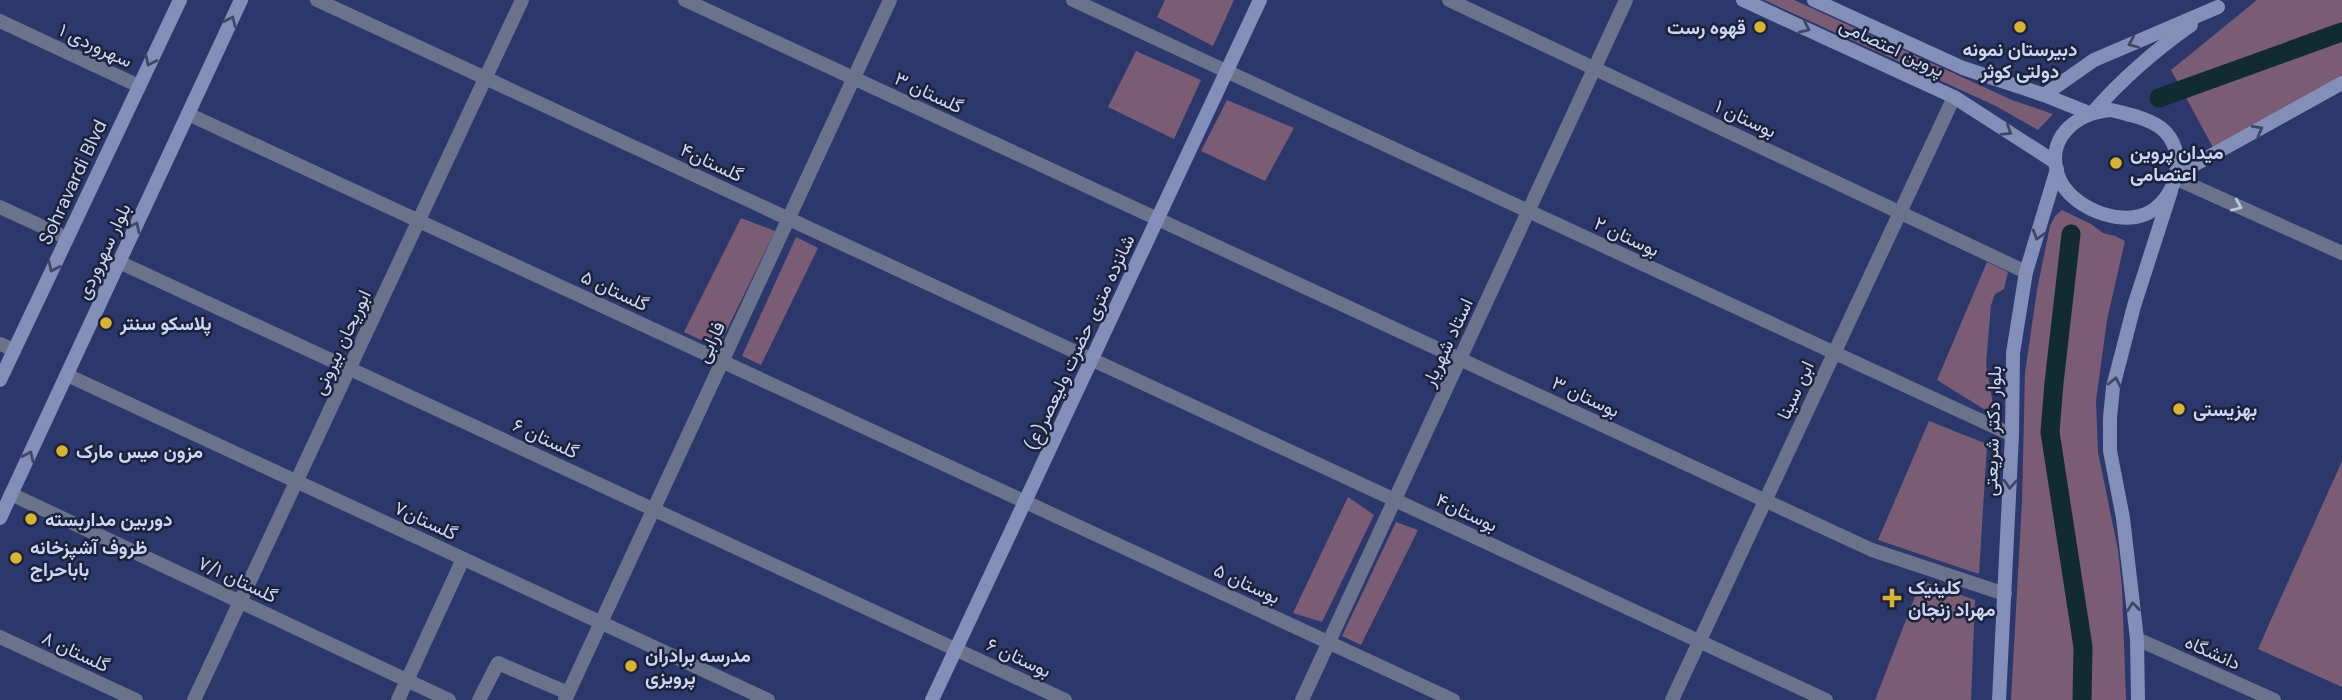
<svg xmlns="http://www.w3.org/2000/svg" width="2342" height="700" font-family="'DM Sans',Vazirmatn,sans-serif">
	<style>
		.green { fill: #7a5c75 }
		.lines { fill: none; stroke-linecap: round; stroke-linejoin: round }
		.canal { stroke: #112b30; stroke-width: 19 }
		.minor { stroke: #6a728c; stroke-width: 14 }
		.tertiary { stroke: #6a728c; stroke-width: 14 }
		.secondary { stroke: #838fb8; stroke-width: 14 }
		.oneway { stroke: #404866 }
		.oneway2 { stroke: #b8c2e1 }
		.poi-dot { fill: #d9b334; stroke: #1c223a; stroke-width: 2.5 }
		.labels { text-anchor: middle; stroke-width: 5; stroke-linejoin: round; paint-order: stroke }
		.poi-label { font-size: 19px; font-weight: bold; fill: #ccd6f6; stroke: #1c223a; text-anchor: start }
		.street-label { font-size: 19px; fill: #ccd6f6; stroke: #1c223a }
	</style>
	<rect width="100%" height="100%" fill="#2c386c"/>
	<g class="green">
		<polygon points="1165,0 1234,0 1213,46 1157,17"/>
		<polygon points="1764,0 1794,0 2012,100 2053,114 2038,130 1996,106"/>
		<polygon points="2257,0 2342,0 2342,81 2216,153 2171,70"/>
		<polygon points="1136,51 1201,80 1174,139 1108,107"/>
		<polygon points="1227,100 1294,128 1265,181 1201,151"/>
		<polygon points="2062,210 2091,224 2103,233 2115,236 2125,241 2107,320 2096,401 2098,452 2118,550 2122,587 2126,700 2011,700 2022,502 2025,373 2037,290 2050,226 2055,216"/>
		<polygon points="741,218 775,231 718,348 684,332"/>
		<polygon points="796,237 818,248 761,365 742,356"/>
		<polygon points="1987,262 2008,272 2004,289 1995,294 1991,305 1986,364 1995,416 1937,380"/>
		<polygon points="1929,421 1987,444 1979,574 1878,540"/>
		<polygon points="2342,461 2342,687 2258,649"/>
		<polygon points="1348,497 1374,515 1322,622 1293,613"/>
		<polygon points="1396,522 1418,530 1361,645 1342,636"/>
		<polygon points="1921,581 1975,600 1971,700 1875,700"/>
	</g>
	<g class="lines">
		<g class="canal">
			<polyline points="2159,98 2342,32"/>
			<polyline points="2071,234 2054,383 2050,432 2083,647 2082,700"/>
		</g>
		<g class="minor">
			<polyline points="317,0 1826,700"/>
			<polyline points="685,0 1872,550 2005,594"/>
			<polyline points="1449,0 2026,272"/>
			<polyline points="0,21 139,86"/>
			<polyline points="1226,71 2012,435"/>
			<polyline points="188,114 1453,700"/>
			<polyline points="0,207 67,238"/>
			<polyline points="119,262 1065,700"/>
			<polyline points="0,344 14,350"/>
			<polyline points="11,494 449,700"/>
			<polyline points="398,700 463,559"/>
			<polyline points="479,700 498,663 568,693"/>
			<polyline points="565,700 890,0"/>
			<polyline points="1302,700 1626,0"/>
		</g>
		<g class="tertiary">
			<polyline points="1073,0 1226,71"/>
			<polyline points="2175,178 2342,253"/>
			<polyline points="67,375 768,700"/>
			<polyline points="0,637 136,700"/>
			<polyline points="2137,639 2274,700"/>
			<polyline points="194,700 522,0"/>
			<polyline points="1672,700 1954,97"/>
		</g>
		<g class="secondary">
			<polyline points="1743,0 1954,97 2055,162"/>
			<polyline points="1814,0 1963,68 2044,95 2089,113"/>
			<polyline points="2044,95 2094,60 2218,7"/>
			<path d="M2111,110C2127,114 2147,118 2161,128C2190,151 2177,200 2146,214C2117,226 2071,207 2059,178C2044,139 2075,113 2111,110Z"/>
			<path d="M2094,111C2124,77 2154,51 2191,25"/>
			<polyline points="2176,175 2342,83"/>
			<polyline points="0,380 180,0"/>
			<polyline points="0,518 241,0"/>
			<polyline points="932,700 1260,0"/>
			<polyline points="1999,700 2012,435 2013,353 2026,272 2057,169"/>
			<polyline points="2138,700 2137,639 2123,518 2110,451 2110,418 2113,387 2134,306 2171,191"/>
		</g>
	</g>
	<defs><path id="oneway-chevron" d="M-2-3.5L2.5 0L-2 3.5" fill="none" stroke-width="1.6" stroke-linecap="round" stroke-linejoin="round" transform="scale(1.75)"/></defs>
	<g class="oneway">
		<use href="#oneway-chevron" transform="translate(231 21) rotate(-65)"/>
		<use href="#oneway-chevron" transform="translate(1805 28) rotate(25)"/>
		<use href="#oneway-chevron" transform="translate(2133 43) rotate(157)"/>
		<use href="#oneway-chevron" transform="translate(150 61) rotate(116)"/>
		<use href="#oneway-chevron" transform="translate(2258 130) rotate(-29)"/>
		<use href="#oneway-chevron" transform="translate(2007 131) rotate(32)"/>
		<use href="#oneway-chevron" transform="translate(135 227) rotate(-65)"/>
		<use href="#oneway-chevron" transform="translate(2038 235) rotate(107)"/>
		<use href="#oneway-chevron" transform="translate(53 267) rotate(115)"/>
		<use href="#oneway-chevron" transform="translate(2115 382) rotate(-78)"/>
		<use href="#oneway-chevron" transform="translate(29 456) rotate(-65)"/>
		<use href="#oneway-chevron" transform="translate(2010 484) rotate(93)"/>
		<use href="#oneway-chevron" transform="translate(2133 607) rotate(-96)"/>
	</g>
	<use class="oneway2" href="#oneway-chevron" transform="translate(2237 206) rotate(24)"/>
	<g class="poi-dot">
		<circle cx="1760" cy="27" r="7"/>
		<circle cx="2020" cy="27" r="7"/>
		<circle cx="2116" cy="163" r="7"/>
		<circle cx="106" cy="323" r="7"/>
		<circle cx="2179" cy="409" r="7"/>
		<circle cx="62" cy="451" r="7"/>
		<circle cx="31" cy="519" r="7"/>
		<circle cx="16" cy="558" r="7"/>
		<path d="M1888.5 587.5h7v7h7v7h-7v7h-7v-7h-7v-7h7z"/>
		<circle cx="631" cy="666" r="7"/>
	</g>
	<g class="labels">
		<g class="poi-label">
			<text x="1746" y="34" text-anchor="end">قهوه رست</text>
			<text x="2020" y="56" text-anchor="middle">دبیرستان نمونه<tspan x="2020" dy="22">دولتی کوثر</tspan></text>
			<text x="2130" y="159">میدان پروین<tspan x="2130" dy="22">اعتصامی</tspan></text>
			<text x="120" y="330">پلاسکو سنتر</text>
			<text x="2193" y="416">بهزیستی</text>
			<text x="76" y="458">مزون میس مارک</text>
			<text x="45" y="526">دوربین مداربسته</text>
			<text x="30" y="554">ظروف آشپزخانه<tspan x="30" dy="22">باباحراج</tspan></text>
			<text x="1908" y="594">کلینیک<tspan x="1908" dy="22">مهراد زنجان</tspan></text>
			<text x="645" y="662">مدرسه برادران<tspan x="645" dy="22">پرویزی</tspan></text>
		</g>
		<g class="street-label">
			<text transform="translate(96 45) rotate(25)" y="7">سهروردی ۱</text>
			<text transform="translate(1892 47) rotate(25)" y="7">پروین اعتصامی</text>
			<text transform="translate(929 92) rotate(25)" y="7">گلستان ۳</text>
			<text transform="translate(1746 118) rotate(25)" y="7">بوستان ۱</text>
			<text transform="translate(712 162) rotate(25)" y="7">گلستان۴</text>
			<text transform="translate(72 182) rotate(-65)" y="7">Sohravardi Blvd</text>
			<text transform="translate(1627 236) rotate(25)" y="7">بوستان ۲</text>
			<text transform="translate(103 251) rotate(-65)" y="7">بلوار سهروردی</text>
			<text transform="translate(615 290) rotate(25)" y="7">گلستان ۵</text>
			<text transform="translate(341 342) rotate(-65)" y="7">ابوریحان بیرونی</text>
			<text transform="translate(710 342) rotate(-65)" y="7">فارابی</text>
			<text transform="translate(1079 342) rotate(-65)" y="7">شانزده متری حضرت ولیعصر(ع)</text>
			<text transform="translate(1447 342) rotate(-65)" y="7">استاد شهریار</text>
			<text transform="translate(1795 390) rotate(-65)" y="7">ابن سینا</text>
			<text transform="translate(1586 396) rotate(25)" y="7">بوستان ۳</text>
			<text transform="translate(1992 431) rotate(-88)" y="7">بلوار دکتر شریعتی</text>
			<text transform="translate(546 438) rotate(25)" y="7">گلستان ۶</text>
			<text transform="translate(1467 512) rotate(25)" y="7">بوستان۴</text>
			<text transform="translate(426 520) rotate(25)" y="7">گلستان۷</text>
			<text transform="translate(238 579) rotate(25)" y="7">گلستان ۷/۱</text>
			<text transform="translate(1247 583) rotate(25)" y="7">بوستان ۵</text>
			<text transform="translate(76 651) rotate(25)" y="7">گلستان ۸</text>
			<text transform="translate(2213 652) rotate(24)" y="7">دانشگاه</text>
			<text transform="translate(1019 657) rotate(25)" y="7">بوستان ۶</text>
		</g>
	</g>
</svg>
